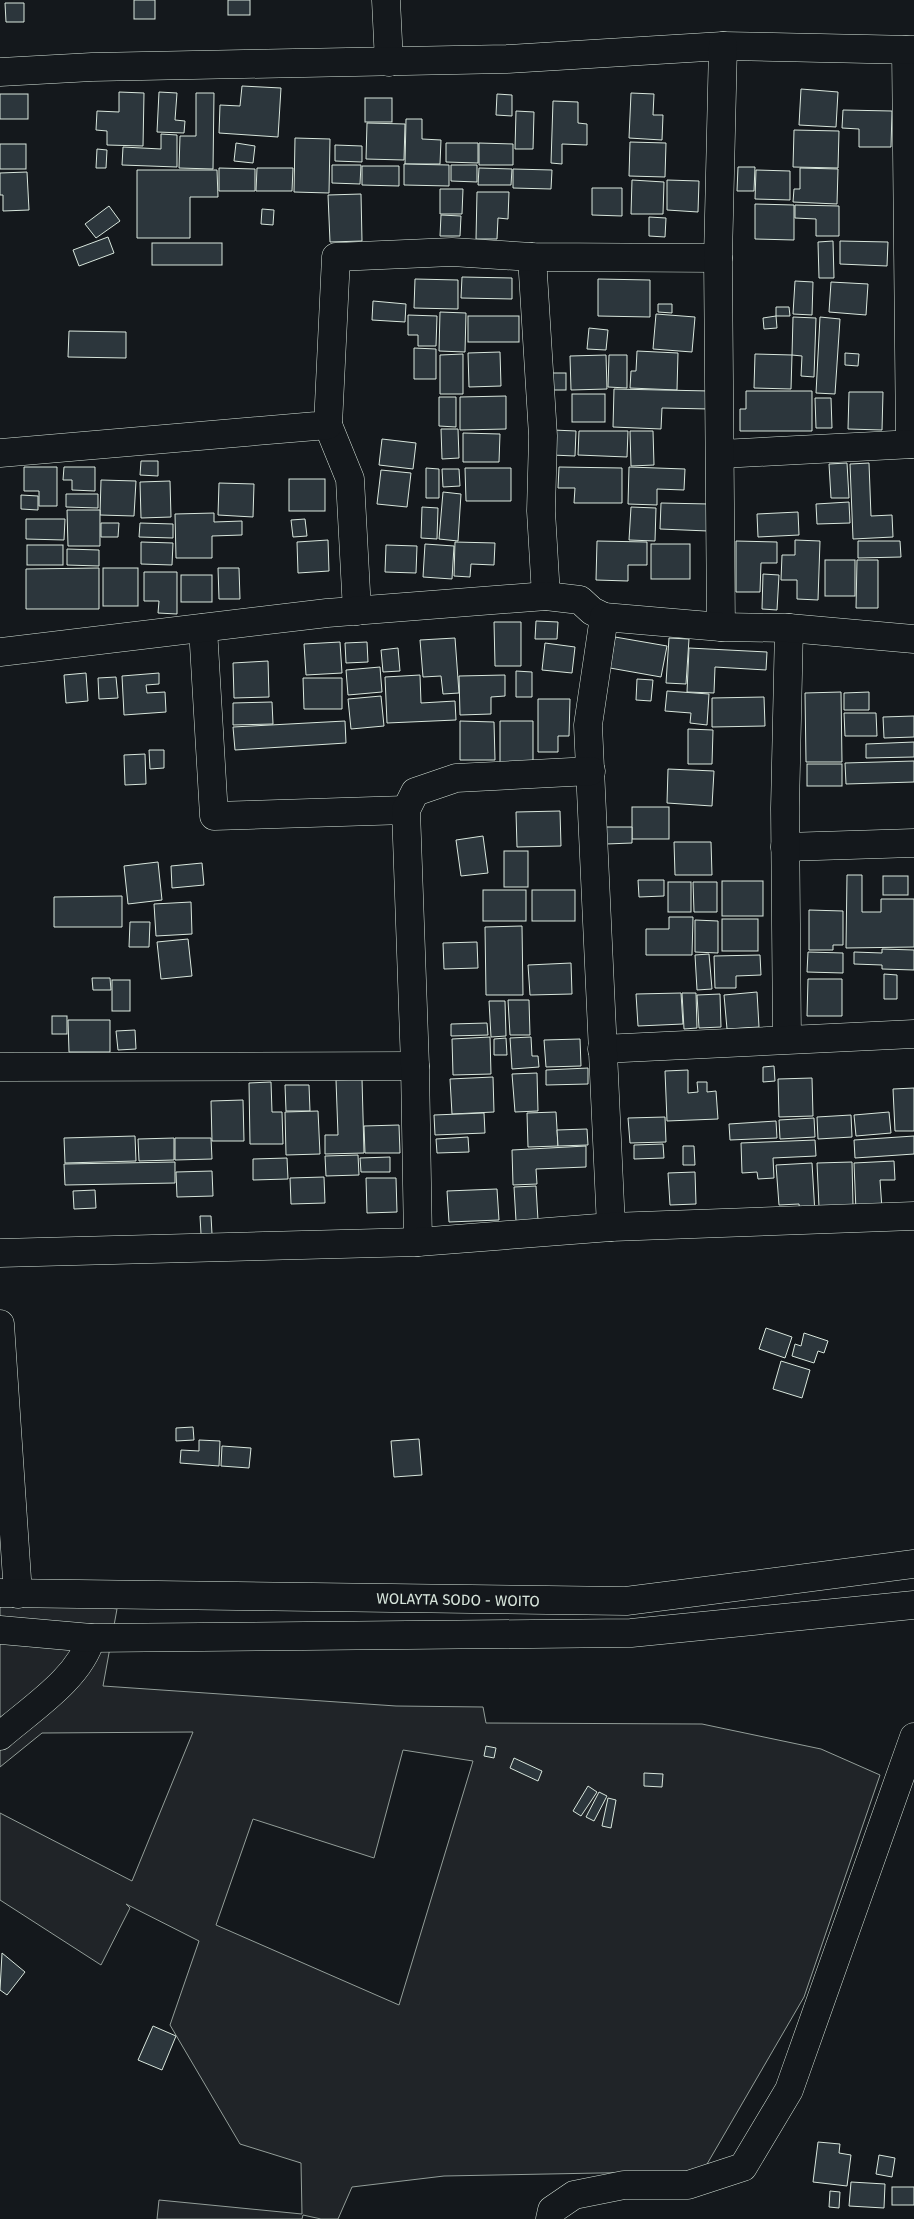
<svg xmlns="http://www.w3.org/2000/svg" width="914" height="2219" font-family="'Fira Sans',sans-serif">
	<style>
		.green { fill: #202428; stroke: #939e99; fill-rule: evenodd }
		.building { fill: #2c363c; stroke: #d8e6dc }
		.lines { fill: none; stroke-linecap: round; stroke-linejoin: round }
		.minor-casing { stroke: #d8e6dc; stroke-width: 29 }
		.highway-casing { stroke: #d8e6dc; stroke-width: 29 }
		.minor { stroke: #14181c; stroke-width: 28 }
		.highway { stroke: #14181c; stroke-width: 28 }
		.labels { text-anchor: middle; stroke-width: 4; stroke-linejoin: round; paint-order: stroke }
		.street-label { font-size: 15px; fill: #d8e6dc; stroke: #14181c }
	</style>
	<rect width="100%" height="100%" fill="#14181c"/>
	<path class="green" d="M0,1602L79,1604L117,1609L103,1686L396,1706L483,1707L486,1723L702,1724L821,1749L880,1775L804,1997L703,2171L444,2176L352,2187L338,2219H321L303,2215L302,2219H157L159,2200L302,2214L301,2163L240,2144L170,2025L199,1941L126,1904L130,1908L101,1965L0,1900V1813L132,1881L193,1732L42,1733L0,1767ZM403,1750L473,1761L399,2005L216,1925L253,1819L374,1858Z"/>
	<g class="building">
		<rect x="134" y="0" width="21" height="19"/>
		<rect x="228" y="0" width="22" height="15"/>
		<polygon points="5,3 24,3 24,22 6,22"/>
		<polygon points="242,86 281,88 278,137 219,133 220,105 240,106"/>
		<polygon points="801,89 838,92 836,127 799,125"/>
		<polygon points="119,92 144,93 143,146 107,145 107,131 96,130 97,111 119,112"/>
		<polygon points="159,92 177,93 175,120 185,121 184,133 157,132"/>
		<polygon points="196,93 214,93 213,169 179,168 180,136 196,136"/>
		<polygon points="631,93 654,94 653,115 663,115 662,140 629,138"/>
		<rect x="0" y="94" width="28" height="25"/>
		<polygon points="497,94 512,95 512,116 496,115"/>
		<rect x="365" y="98" width="27" height="24"/>
		<polygon points="553,101 578,102 578,123 587,124 587,145 562,144 562,164 551,163"/>
		<polygon points="843,110 892,111 891,147 859,147 859,129 842,128"/>
		<polygon points="516,111 534,112 533,149 515,149"/>
		<polygon points="406,119 422,119 422,139 441,140 440,164 405,164"/>
		<polygon points="367,123 405,124 404,160 366,159"/>
		<polygon points="794,130 839,131 838,168 793,167"/>
		<polygon points="161,134 177,135 177,167 122,165 123,147 161,149"/>
		<polygon points="295,138 330,139 329,193 294,192"/>
		<polygon points="630,142 666,143 665,177 629,176"/>
		<polygon points="236,143 255,146 253,163 234,161"/>
		<polygon points="446,143 478,143 478,163 446,162"/>
		<polygon points="479,143 513,144 513,165 479,165"/>
		<rect x="0" y="144" width="26" height="25"/>
		<polygon points="335,145 362,146 362,162 335,161"/>
		<polygon points="97,149 107,150 106,168 96,168"/>
		<polygon points="404,164 449,165 449,186 404,185"/>
		<polygon points="332,165 361,165 360,184 332,183"/>
		<polygon points="451,165 477,165 477,182 451,181"/>
		<polygon points="362,166 399,166 399,186 362,185"/>
		<polygon points="738,167 755,167 754,191 737,191"/>
		<polygon points="219,168 255,169 255,191 219,191"/>
		<polygon points="257,168 293,168 292,191 256,191"/>
		<polygon points="479,168 512,169 511,185 478,185"/>
		<polygon points="800,168 838,169 837,204 793,202 794,189 800,189"/>
		<polygon points="513,169 552,170 551,189 513,188"/>
		<polygon points="137,170 217,170 218,197 190,197 190,238 137,238"/>
		<polygon points="756,170 790,171 790,200 755,199"/>
		<polygon points="27,172 29,210 3,211 3,195 0,195 0,173"/>
		<polygon points="632,180 664,182 663,214 631,214"/>
		<polygon points="667,180 699,181 698,212 667,210"/>
		<polygon points="592,188 622,188 622,216 592,215"/>
		<polygon points="440,189 463,189 462,214 440,214"/>
		<polygon points="477,192 509,192 508,219 498,218 497,239 476,239"/>
		<polygon points="361,194 362,241 330,242 328,195"/>
		<polygon points="755,204 794,205 794,240 755,239"/>
		<polygon points="795,205 839,206 839,236 816,236 816,219 795,218"/>
		<polygon points="109,206 120,221 96,238 85,224"/>
		<polygon points="262,209 274,210 273,225 261,224"/>
		<polygon points="441,215 461,216 460,236 440,236"/>
		<polygon points="649,217 666,218 665,237 649,236"/>
		<polygon points="108,237 114,253 79,266 73,250"/>
		<polygon points="833,241 834,278 819,278 818,242"/>
		<polygon points="840,241 888,242 887,266 840,264"/>
		<rect x="152" y="243" width="70" height="22"/>
		<polygon points="462,277 512,278 512,299 461,298"/>
		<polygon points="415,279 458,280 458,309 414,308"/>
		<polygon points="598,279 650,280 650,317 598,316"/>
		<polygon points="795,281 813,282 812,315 793,314"/>
		<polygon points="831,282 868,284 866,315 829,312"/>
		<polygon points="373,301 406,304 405,322 372,320"/>
		<polygon points="658,304 672,304 672,313 658,312"/>
		<polygon points="776,307 789,307 790,316 776,316"/>
		<polygon points="440,312 466,313 465,352 439,351"/>
		<polygon points="656,314 695,317 692,352 653,349"/>
		<polygon points="408,315 437,316 436,346 418,346 418,335 408,335"/>
		<rect x="468" y="316" width="51" height="26"/>
		<polygon points="776,316 777,328 764,329 763,318"/>
		<polygon points="793,317 816,318 814,377 801,376 802,356 792,355"/>
		<polygon points="820,317 840,319 835,394 816,393"/>
		<polygon points="589,328 608,330 606,350 587,349"/>
		<polygon points="69,331 126,332 126,358 68,357"/>
		<polygon points="414,348 436,349 436,379 414,379"/>
		<polygon points="637,351 678,353 677,390 630,388 631,371 636,371"/>
		<polygon points="500,352 501,386 469,387 468,353"/>
		<polygon points="845,353 859,354 858,366 845,365"/>
		<polygon points="463,354 463,394 440,394 440,355"/>
		<polygon points="755,354 792,355 791,389 754,388"/>
		<polygon points="606,355 607,389 571,390 570,356"/>
		<polygon points="609,355 627,355 627,388 608,387"/>
		<rect x="550" y="373" width="16" height="17"/>
		<polygon points="614,389 710,391 709,409 662,408 661,429 613,427"/>
		<polygon points="746,391 812,391 812,431 740,431 740,409 746,409"/>
		<polygon points="849,392 883,392 882,430 848,429"/>
		<rect x="572" y="394" width="33" height="28"/>
		<polygon points="506,396 506,429 460,430 460,397"/>
		<polygon points="439,397 456,397 456,427 439,426"/>
		<polygon points="815,398 831,398 832,428 816,428"/>
		<polygon points="441,429 458,429 459,458 442,459"/>
		<polygon points="553,430 576,431 575,456 552,455"/>
		<polygon points="579,431 628,431 627,457 578,455"/>
		<polygon points="630,431 653,431 654,465 631,466"/>
		<polygon points="463,433 500,434 499,462 463,462"/>
		<polygon points="382,439 416,443 413,469 379,465"/>
		<polygon points="141,461 158,461 158,476 140,475"/>
		<polygon points="847,463 849,498 831,498 829,464"/>
		<polygon points="869,463 871,516 892,515 893,537 853,539 850,464"/>
		<polygon points="24,467 57,467 57,506 39,506 39,491 24,491"/>
		<polygon points="64,467 95,467 95,491 72,490 72,480 63,480"/>
		<polygon points="559,467 622,468 622,503 574,503 575,488 558,488"/>
		<polygon points="629,467 685,469 684,490 657,489 657,505 628,504"/>
		<polygon points="426,468 439,469 439,498 426,498"/>
		<polygon points="465,468 511,468 511,501 466,501"/>
		<polygon points="442,469 459,469 460,486 443,487"/>
		<polygon points="381,470 411,473 407,507 377,504"/>
		<rect x="289" y="479" width="36" height="32"/>
		<polygon points="101,480 136,481 134,516 100,515"/>
		<polygon points="170,481 171,517 141,518 140,482"/>
		<polygon points="219,483 254,484 253,517 218,515"/>
		<polygon points="443,492 461,494 458,541 439,539"/>
		<polygon points="66,494 98,494 98,508 66,507"/>
		<polygon points="21,495 38,496 38,510 21,509"/>
		<polygon points="849,502 850,523 817,524 816,504"/>
		<polygon points="661,503 709,504 708,531 660,529"/>
		<polygon points="422,507 438,508 437,539 421,538"/>
		<polygon points="631,507 656,508 655,541 629,540"/>
		<polygon points="67,510 100,510 100,546 68,546"/>
		<polygon points="798,512 799,535 758,537 757,514"/>
		<polygon points="214,513 214,522 242,521 242,535 212,536 212,558 176,558 175,514"/>
		<polygon points="26,519 65,519 64,540 26,539"/>
		<polygon points="305,519 307,536 293,537 291,520"/>
		<polygon points="101,523 119,523 118,537 101,537"/>
		<polygon points="140,523 173,524 173,538 139,537"/>
		<polygon points="328,540 329,571 298,573 297,542"/>
		<polygon points="795,540 820,541 818,600 797,599 797,580 781,580 782,555 795,555"/>
		<polygon points="597,541 647,542 647,565 628,565 628,581 596,580"/>
		<polygon points="736,541 777,542 777,563 761,563 760,592 736,592"/>
		<polygon points="858,541 900,541 901,557 858,558"/>
		<polygon points="141,542 173,543 172,565 141,564"/>
		<polygon points="455,542 495,543 494,565 471,564 470,577 454,576"/>
		<polygon points="425,544 454,546 452,579 423,577"/>
		<rect x="651" y="544" width="39" height="35"/>
		<rect x="27" y="545" width="36" height="20"/>
		<polygon points="386,545 417,546 416,573 385,572"/>
		<polygon points="67,549 99,550 99,566 67,565"/>
		<rect x="825" y="560" width="30" height="36"/>
		<polygon points="857,560 878,560 878,608 856,608"/>
		<polygon points="99,568 99,609 26,609 26,569"/>
		<rect x="103" y="568" width="35" height="38"/>
		<polygon points="218,568 239,568 240,599 219,599"/>
		<polygon points="144,572 177,572 177,614 158,613 159,601 144,601"/>
		<polygon points="763,574 779,575 777,610 762,609"/>
		<rect x="181" y="575" width="31" height="27"/>
		<polygon points="536,621 558,622 557,639 535,639"/>
		<polygon points="494,622 521,622 521,666 495,666"/>
		<polygon points="615,637 667,646 661,677 610,668"/>
		<polygon points="455,638 459,693 443,694 441,676 423,677 420,640"/>
		<polygon points="669,638 689,639 686,684 666,683"/>
		<polygon points="340,642 342,673 306,675 304,644"/>
		<polygon points="367,642 368,662 346,663 345,643"/>
		<polygon points="545,643 575,647 572,673 542,670"/>
		<polygon points="398,648 400,671 383,672 381,650"/>
		<polygon points="689,648 767,652 766,670 715,667 714,693 687,692"/>
		<polygon points="268,661 269,697 234,698 233,663"/>
		<polygon points="380,667 382,692 348,695 346,670"/>
		<polygon points="516,671 532,672 532,697 516,697"/>
		<polygon points="86,673 88,701 66,703 64,675"/>
		<polygon points="159,673 159,684 146,685 147,693 165,692 166,712 124,715 122,676"/>
		<polygon points="420,675 421,703 455,701 456,720 387,723 385,677"/>
		<polygon points="505,675 505,696 491,697 491,714 460,715 459,676"/>
		<polygon points="116,677 118,698 99,699 98,678"/>
		<polygon points="303,678 342,678 342,709 304,709"/>
		<polygon points="637,679 653,680 651,701 636,700"/>
		<polygon points="667,691 709,694 707,725 690,723 691,713 665,711"/>
		<polygon points="841,692 842,762 806,762 805,693"/>
		<polygon points="869,692 869,710 844,710 844,693"/>
		<polygon points="381,696 384,726 351,729 348,699"/>
		<polygon points="764,697 765,726 712,727 712,698"/>
		<polygon points="538,699 570,699 569,736 558,736 558,752 538,752"/>
		<polygon points="272,702 273,724 233,725 233,703"/>
		<polygon points="844,713 876,713 877,736 845,736"/>
		<polygon points="914,716 914,737 884,738 883,717"/>
		<polygon points="345,721 346,743 235,750 233,727"/>
		<polygon points="460,721 494,722 495,760 460,760"/>
		<polygon points="500,721 533,721 533,764 500,768"/>
		<polygon points="688,729 713,730 712,764 688,764"/>
		<polygon points="914,742 914,757 866,758 866,744"/>
		<polygon points="149,750 164,750 164,768 150,769"/>
		<polygon points="145,754 146,784 125,785 124,755"/>
		<polygon points="914,761 914,782 846,784 845,763"/>
		<rect x="807" y="764" width="35" height="22"/>
		<polygon points="668,769 714,771 712,806 667,803"/>
		<rect x="632" y="807" width="37" height="32"/>
		<polygon points="560,811 561,846 517,847 516,812"/>
		<polygon points="606,827 632,827 632,843 606,844"/>
		<polygon points="483,836 488,873 461,876 456,840"/>
		<polygon points="674,842 711,842 712,875 675,875"/>
		<rect x="504" y="851" width="24" height="36"/>
		<polygon points="158,862 162,900 128,904 124,866"/>
		<polygon points="202,863 204,885 172,888 171,866"/>
		<polygon points="847,875 862,875 862,912 881,912 881,899 914,899 914,947 846,948"/>
		<rect x="883" y="876" width="25" height="19"/>
		<polygon points="638,880 664,880 664,896 639,897"/>
		<rect x="722" y="881" width="41" height="35"/>
		<rect x="668" y="882" width="23" height="30"/>
		<polygon points="693,882 717,882 717,912 694,912"/>
		<rect x="483" y="890" width="43" height="31"/>
		<rect x="532" y="890" width="43" height="31"/>
		<polygon points="122,896 122,927 54,927 54,897"/>
		<polygon points="191,902 192,934 156,936 154,904"/>
		<polygon points="809,910 843,911 843,945 833,945 833,950 809,950"/>
		<polygon points="669,917 693,917 692,955 646,955 646,929 669,929"/>
		<rect x="722" y="919" width="36" height="32"/>
		<polygon points="695,920 718,921 718,953 695,952"/>
		<polygon points="130,922 150,922 149,947 129,947"/>
		<polygon points="522,926 523,995 486,995 485,927"/>
		<polygon points="188,939 192,976 161,979 157,942"/>
		<polygon points="477,942 478,968 444,969 443,943"/>
		<polygon points="882,949 914,950 914,970 882,969 882,965 854,964 854,952 882,953"/>
		<polygon points="808,952 843,953 843,973 807,972"/>
		<polygon points="709,954 712,989 697,990 695,955"/>
		<polygon points="760,955 761,975 736,976 736,988 715,988 714,956"/>
		<polygon points="571,963 572,994 530,995 528,965"/>
		<polygon points="884,974 897,975 897,999 884,999"/>
		<polygon points="92,978 110,978 111,990 93,990"/>
		<polygon points="808,979 842,979 842,1016 807,1016"/>
		<rect x="112" y="980" width="18" height="31"/>
		<polygon points="757,992 759,1027 727,1029 724,995"/>
		<polygon points="681,993 683,1024 638,1026 636,994"/>
		<polygon points="682,993 696,993 697,1028 684,1029"/>
		<polygon points="720,994 721,1027 699,1028 697,995"/>
		<polygon points="508,1000 529,1000 530,1035 510,1035"/>
		<polygon points="489,1001 505,1001 506,1036 491,1037"/>
		<rect x="52" y="1016" width="15" height="18"/>
		<polygon points="68,1020 110,1020 110,1052 69,1052"/>
		<polygon points="487,1023 488,1035 451,1036 451,1024"/>
		<polygon points="135,1030 136,1049 118,1050 116,1031"/>
		<polygon points="490,1037 491,1074 453,1075 452,1039"/>
		<polygon points="531,1037 532,1056 538,1056 539,1067 512,1069 510,1038"/>
		<polygon points="506,1038 507,1055 494,1055 494,1039"/>
		<polygon points="580,1039 581,1066 546,1067 544,1040"/>
		<polygon points="774,1066 775,1081 763,1082 763,1067"/>
		<polygon points="588,1068 588,1084 546,1085 546,1070"/>
		<polygon points="688,1070 688,1093 698,1092 697,1082 707,1082 707,1092 716,1091 718,1119 667,1121 665,1071"/>
		<polygon points="537,1073 538,1111 515,1112 512,1074"/>
		<polygon points="493,1077 494,1112 452,1114 450,1079"/>
		<polygon points="812,1078 813,1116 779,1117 778,1079"/>
		<polygon points="362,1079 364,1153 325,1154 325,1135 338,1135 336,1080"/>
		<polygon points="271,1082 272,1112 282,1112 283,1144 250,1144 249,1083"/>
		<polygon points="285,1085 309,1085 310,1111 286,1111"/>
		<polygon points="914,1088 914,1131 895,1131 893,1089"/>
		<polygon points="243,1100 244,1141 212,1141 211,1101"/>
		<polygon points="318,1111 320,1154 286,1155 285,1112"/>
		<polygon points="556,1112 558,1146 528,1147 527,1113"/>
		<polygon points="889,1112 891,1133 856,1136 854,1115"/>
		<polygon points="484,1113 485,1133 435,1135 434,1115"/>
		<polygon points="851,1115 852,1137 818,1139 817,1117"/>
		<polygon points="665,1117 666,1142 630,1143 628,1118"/>
		<polygon points="814,1118 815,1137 780,1139 779,1120"/>
		<polygon points="776,1121 777,1138 730,1140 729,1124"/>
		<polygon points="399,1125 400,1153 365,1153 364,1126"/>
		<polygon points="587,1129 588,1145 558,1146 557,1130"/>
		<polygon points="135,1136 136,1161 65,1163 64,1138"/>
		<polygon points="914,1136 914,1154 855,1158 854,1140"/>
		<polygon points="468,1137 469,1152 437,1153 436,1139"/>
		<polygon points="174,1138 174,1160 139,1161 138,1139"/>
		<polygon points="175,1138 211,1138 212,1159 175,1160"/>
		<polygon points="815,1140 816,1156 773,1158 774,1178 758,1179 757,1172 742,1173 741,1143"/>
		<polygon points="663,1144 664,1158 634,1159 634,1145"/>
		<polygon points="586,1146 586,1167 536,1169 537,1184 513,1185 512,1150"/>
		<polygon points="683,1146 694,1146 695,1165 683,1165"/>
		<polygon points="358,1155 359,1175 326,1176 325,1156"/>
		<polygon points="390,1157 390,1172 361,1172 360,1158"/>
		<polygon points="287,1158 288,1179 253,1180 253,1159"/>
		<polygon points="894,1161 895,1180 880,1180 882,1209 856,1211 854,1163"/>
		<polygon points="175,1162 175,1183 65,1185 64,1164"/>
		<polygon points="852,1162 853,1206 819,1207 817,1163"/>
		<polygon points="812,1163 815,1214 800,1214 799,1204 779,1205 776,1165"/>
		<polygon points="212,1171 213,1196 177,1197 176,1172"/>
		<polygon points="695,1172 696,1204 670,1205 668,1173"/>
		<polygon points="324,1177 325,1203 291,1204 290,1178"/>
		<polygon points="366,1178 396,1178 397,1212 367,1213"/>
		<polygon points="536,1186 538,1220 516,1221 514,1187"/>
		<polygon points="497,1189 499,1220 449,1222 447,1191"/>
		<polygon points="95,1190 96,1208 74,1209 73,1191"/>
		<polygon points="200,1216 211,1216 212,1234 201,1234"/>
		<polygon points="766,1328 792,1337 785,1358 759,1349"/>
		<polygon points="804,1333 828,1341 824,1353 818,1351 814,1363 792,1356 795,1344 801,1346"/>
		<polygon points="781,1361 810,1370 802,1398 773,1389"/>
		<polygon points="193,1427 194,1440 176,1441 176,1428"/>
		<polygon points="419,1439 422,1475 394,1477 391,1441"/>
		<polygon points="199,1440 220,1441 219,1466 180,1463 181,1450 199,1451"/>
		<polygon points="222,1446 251,1448 249,1468 221,1466"/>
		<polygon points="486,1746 496,1748 494,1758 484,1756"/>
		<polygon points="514,1758 542,1771 538,1781 510,1768"/>
		<polygon points="644,1773 663,1774 662,1787 644,1786"/>
		<polygon points="588,1786 597,1792 581,1816 573,1811"/>
		<polygon points="599,1792 607,1796 594,1821 586,1817"/>
		<polygon points="608,1798 616,1800 611,1828 602,1826"/>
		<polygon points="2,1953 25,1972 7,1995 0,1990"/>
		<polygon points="153,2026 176,2036 162,2070 138,2060"/>
		<polygon points="818,2142 840,2144 839,2153 851,2155 847,2186 813,2182"/>
		<polygon points="879,2155 895,2158 892,2177 876,2174"/>
		<polygon points="851,2182 885,2184 884,2208 849,2206"/>
		<rect x="892" y="2187" width="22" height="18"/>
		<polygon points="830,2191 840,2192 839,2208 829,2207"/>
	</g>
	<g class="lines">
		<defs>
			<g id="minor">
				<polyline points="386,0 389,62"/>
				<polyline points="906,50 910,444"/>
				<polyline points="0,72 92,67 507,59 723,46 914,50"/>
				<polyline points="532,257 543,436 541,511 546,596"/>
				<polyline points="328,425 350,479 357,611"/>
				<polyline points="0,453 328,425 336,257 452,252 532,257 718,258"/>
				<polyline points="721,454 914,444"/>
				<polyline points="721,627 718,258 723,46"/>
				<polyline points="203,628 214,816 406,810"/>
				<polyline points="0,652 327,613 546,596 580,600 592,611 604,617"/>
				<polyline points="785,847 914,843"/>
				<polyline points="787,1039 785,808 789,628"/>
				<polyline points="602,1049 914,1034"/>
				<polyline points="0,1067 415,1066"/>
				<polyline points="611,1227 588,725 604,617 721,627 789,628 914,639"/>
				<polyline points="418,1242 415,1066 406,810 415,792 456,778 591,771"/>
				<polyline points="0,1253 418,1242 611,1227 914,1216"/>
				<polyline points="0,1324 18,1594"/>
				<path d="M0,1736C31,1709 80,1678 91,1638"/>
				<polyline points="550,2219 552,2210 574,2195 624,2185 688,2185 743,2167 789,2090 914,1737"/>
			</g>
			<g id="highway">
				<polyline points="0,1593 626,1601 914,1564"/>
				<polyline points="0,1630 91,1638 631,1633 914,1605"/>
			</g>
		</defs>
		<use href="#minor" class="minor-casing"/>
		<use href="#highway" class="highway-casing"/>
		<use href="#minor" class="minor"/>
		<use href="#highway" class="highway"/>
	</g>
	<g class="labels">
		<g class="street-label">
			<text transform="translate(458 1600) rotate(1)" y="5">WOLAYTA SODO - WOITO</text>
		</g>
	</g>
</svg>
